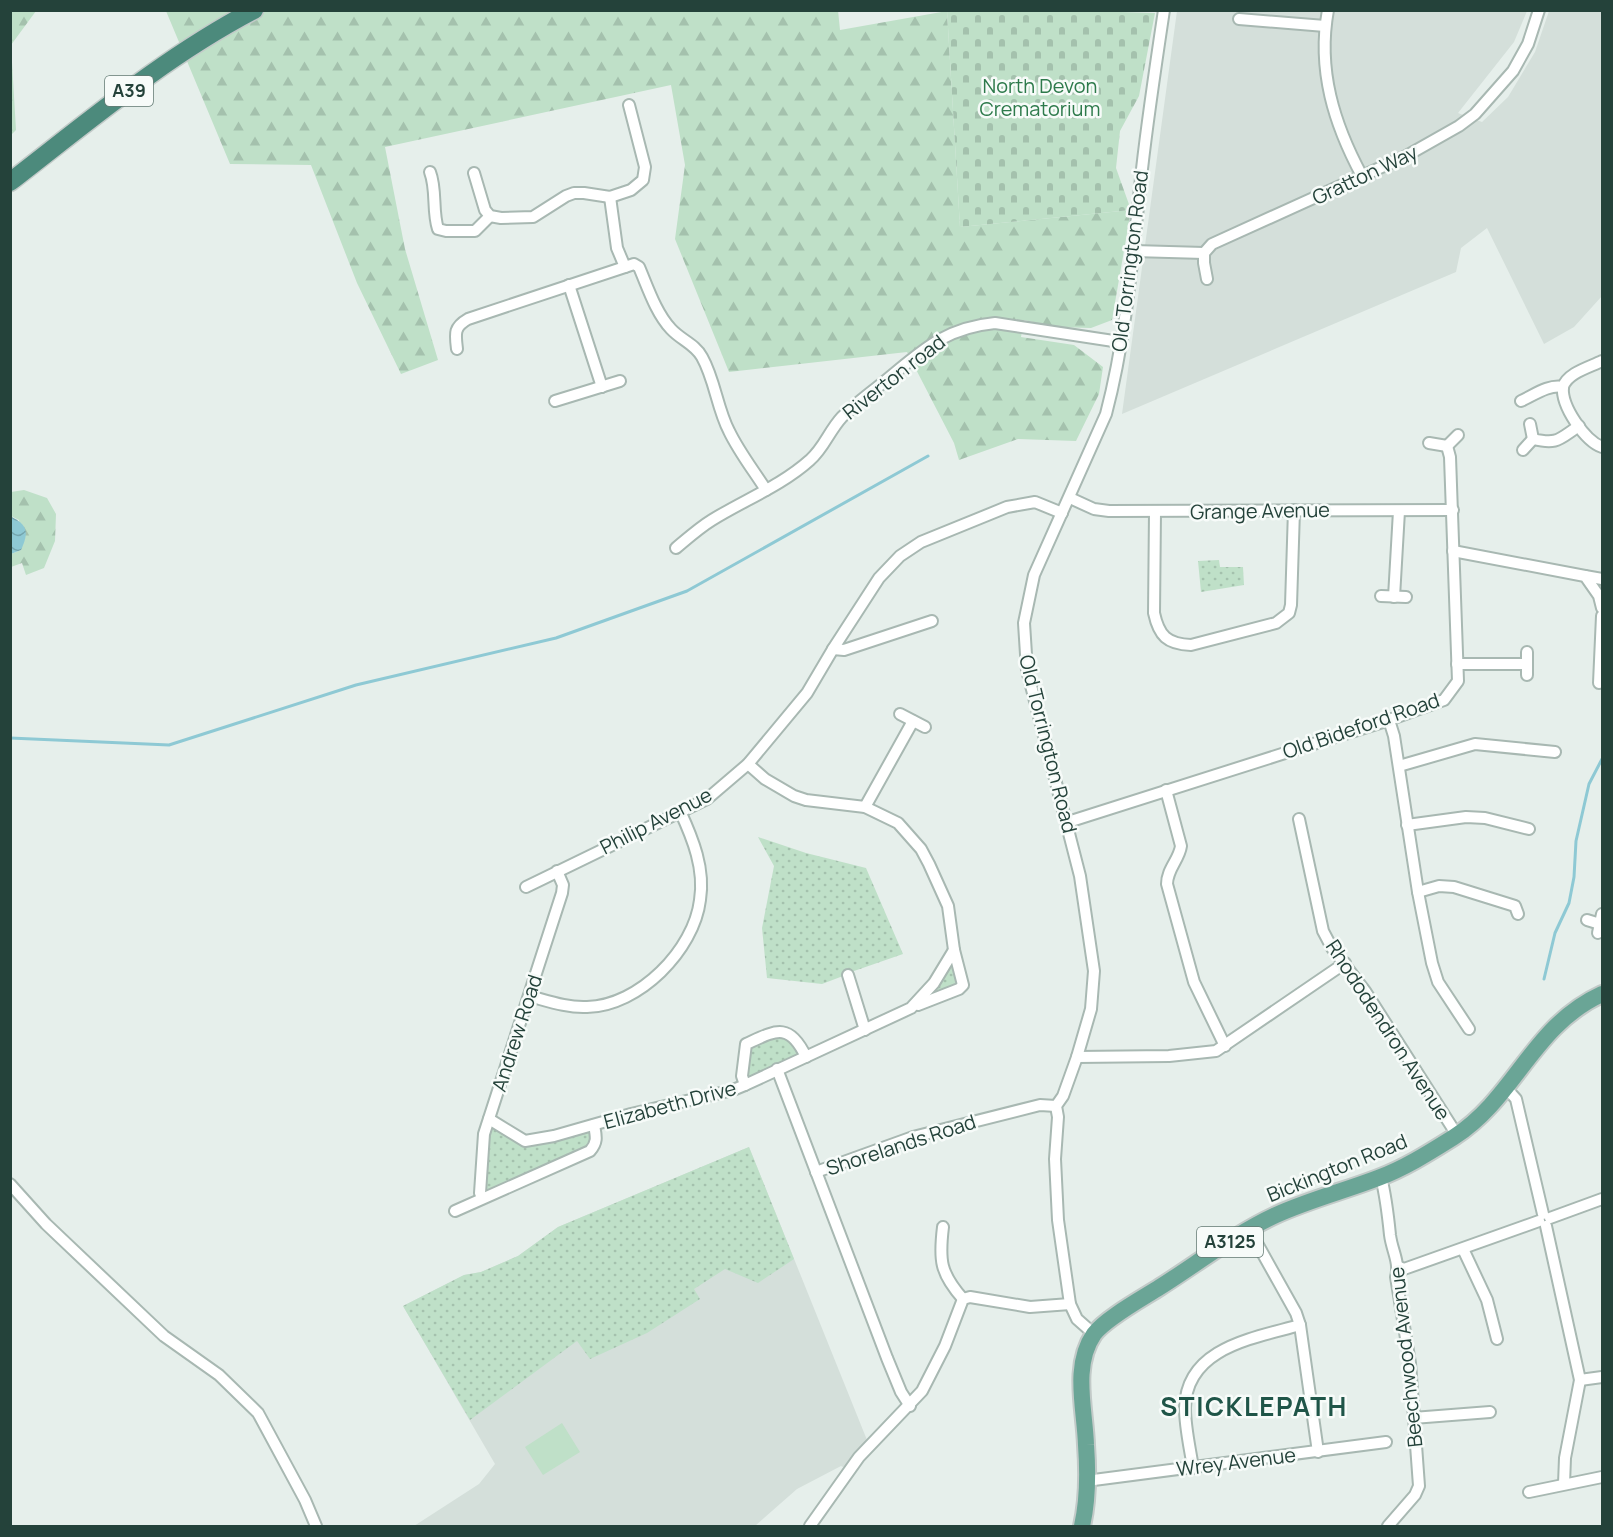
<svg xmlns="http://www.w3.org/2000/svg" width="1613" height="1537" font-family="Manrope,sans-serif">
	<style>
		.built { fill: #d4dfda }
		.green { fill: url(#green-dots) }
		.forest { fill: url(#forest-firs) }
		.cemetery { fill: url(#cemetery-stones) }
		.pitch { fill: #bfe0c8 }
		.water { fill: url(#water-waves) }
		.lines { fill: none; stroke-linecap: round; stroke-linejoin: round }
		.stream { stroke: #8ec9d4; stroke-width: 3 }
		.minor-casing { stroke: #a8b8b2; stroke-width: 14 }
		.primary-casing { stroke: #c2cac8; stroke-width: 20 }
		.trunk-casing { stroke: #c2cac8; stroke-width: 21 }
		.minor { stroke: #fff; stroke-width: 10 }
		.primary { stroke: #6aa596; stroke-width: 16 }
		.trunk { stroke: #4c8a7c; stroke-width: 18 }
		.labels { text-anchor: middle; stroke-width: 5; stroke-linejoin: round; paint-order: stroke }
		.shield { fill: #f7fbf9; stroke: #637a73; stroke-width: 1.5 }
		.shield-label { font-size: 18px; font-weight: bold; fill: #24423a }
		.park-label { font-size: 20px; fill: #2d7a4b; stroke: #f7fbf9 }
		.street-label { font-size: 20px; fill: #24423a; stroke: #f7fbf9 }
		.district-label { font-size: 26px; font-weight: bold; letter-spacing: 1.5px; fill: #1f5548; stroke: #f7fbf9 }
	</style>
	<defs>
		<pattern id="green-dots" width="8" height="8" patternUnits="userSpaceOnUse" patternTransform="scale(1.5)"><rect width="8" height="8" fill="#bfe0c8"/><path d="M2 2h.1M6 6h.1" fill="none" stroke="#a4c1ad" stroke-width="1.8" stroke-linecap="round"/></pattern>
		<pattern id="forest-firs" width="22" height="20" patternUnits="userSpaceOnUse" patternTransform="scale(1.5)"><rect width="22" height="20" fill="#bfe0c8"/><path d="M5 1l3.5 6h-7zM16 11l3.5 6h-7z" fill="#a4c1ad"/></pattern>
		<pattern id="cemetery-stones" width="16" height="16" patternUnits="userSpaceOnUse" patternTransform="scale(1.5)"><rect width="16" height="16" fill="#bfe0c8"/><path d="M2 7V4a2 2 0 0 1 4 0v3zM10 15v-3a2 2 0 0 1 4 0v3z" fill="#a4c1ad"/></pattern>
		<pattern id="water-waves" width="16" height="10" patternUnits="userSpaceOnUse" patternTransform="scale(1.5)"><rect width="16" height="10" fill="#8ec9d4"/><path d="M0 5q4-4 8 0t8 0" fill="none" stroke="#74a5ad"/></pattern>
	</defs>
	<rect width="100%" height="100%" fill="#e6efeb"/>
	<g class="built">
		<polygon points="1177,11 1527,11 1514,42 1458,113 1482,122 1508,97 1535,52 1549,11 1602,11 1602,296 1574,327 1544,344 1487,228 1461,248 1456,272 1122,414"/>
		<polygon points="749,1147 867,1440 845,1468 841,1466 797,1489 755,1526 414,1526 479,1484 495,1464 403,1306 464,1275 481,1272 518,1256 558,1227"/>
	</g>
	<g class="green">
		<polygon points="1219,560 1220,567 1243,567 1244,585 1201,592 1198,561"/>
		<polygon points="758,837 806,853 866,868 903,954 854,971 844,972 843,976 822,984 767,978 762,928 774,866"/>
		<polygon points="951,965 954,966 958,983 937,995 935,989"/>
		<path d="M775,1035C789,1036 796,1044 803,1055L747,1080L745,1075L748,1047Z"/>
		<polygon points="492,1126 522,1144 591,1130 593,1139 589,1147 485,1193 487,1134"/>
		<polygon points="749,1147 794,1259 758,1283 725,1269 694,1289 700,1299 647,1333 590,1359 577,1341 470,1420 403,1306 464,1275 481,1272 518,1256 558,1227"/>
	</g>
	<g class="forest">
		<polygon points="11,10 36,11 11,45 16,130 11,135"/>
		<polygon points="838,10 840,30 947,11 960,227 1131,210 1112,320 1091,328 1055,327 1024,320 1021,337 1074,345 1103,367 1099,394 1076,441 1018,439 959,460 954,443 907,352 729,372 675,239 685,165 671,85 385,147 405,249 438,360 401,374 357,283 311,165 230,164 166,11"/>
		<polygon points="24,490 47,498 56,514 55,541 44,568 26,575 22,563 11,567 11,554 21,550 19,520 11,516 11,492"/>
	</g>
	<polygon class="cemetery" points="1087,11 1155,13 1139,96 1120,131 1116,168 1131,210 960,227 947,11"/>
	<polygon class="pitch" points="562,1423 580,1452 543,1475 525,1447"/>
	<path class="water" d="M10,516C28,525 29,532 21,550L11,554Z"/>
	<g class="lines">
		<g class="stream">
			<polyline points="10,738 169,745 356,685 556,638 687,591 928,456"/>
			<polyline points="1544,979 1555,933 1569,903 1574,877 1576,841 1589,784 1602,759"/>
		</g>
		<defs>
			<g id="minor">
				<path d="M1328,10C1317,70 1334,124 1362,176"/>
				<polyline points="1239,19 1325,26"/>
				<path d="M430,172C437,190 432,211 438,229L446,231H475L490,216"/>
				<polyline points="474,173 485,210 490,216 501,218 533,217 566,196 574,193 584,193 610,197 631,190 643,180 645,167 629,105"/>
				<polyline points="610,197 617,248 625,267"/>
				<polyline points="1134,251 1204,253"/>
				<polyline points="1204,253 1212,244 1406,156 1459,126 1475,114 1513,71 1528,44 1539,10"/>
				<polyline points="1204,253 1204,263 1207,279"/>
				<polyline points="569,285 602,387"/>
				<path d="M457,349C455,333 454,327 468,319L634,264L639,267C648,288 656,313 671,329C681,340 695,344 702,357C715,380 717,408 729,431C739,452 754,471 766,490"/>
				<path d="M1563,387C1561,406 1585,441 1602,447"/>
				<polyline points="555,401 620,381"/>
				<path d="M1521,401C1534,395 1549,384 1563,387C1567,373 1590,367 1602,361"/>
				<path d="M1530,424L1533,439C1558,445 1559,439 1579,426"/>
				<polyline points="1429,443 1447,446"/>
				<polyline points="1447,446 1458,435"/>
				<polyline points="1523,450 1533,439"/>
				<polyline points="1070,498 1094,509 1109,511 1453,510"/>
				<path d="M1155,512L1154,613C1159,636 1167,644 1191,645L1276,623L1289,613L1291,605L1294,510"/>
				<path d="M676,548C688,538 699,528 712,520C744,500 781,486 810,460C824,448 829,431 842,417C855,404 870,393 884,382C922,351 944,328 995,323L1120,342"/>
				<polyline points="1453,551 1585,576 1599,596 1602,608"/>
				<polyline points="1585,576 1602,579"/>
				<polyline points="1381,596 1406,597"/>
				<polyline points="1394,597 1399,511"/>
				<polyline points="833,649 844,650 932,621"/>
				<polyline points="1527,652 1527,675"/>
				<polyline points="1457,664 1527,664"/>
				<polyline points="1599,683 1602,616"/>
				<polyline points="900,714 925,727"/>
				<polyline points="1389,720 1394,736 1418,892 1432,963 1438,982 1469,1029"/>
				<polyline points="748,764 765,779 794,796 806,800 865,807 898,823 921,849 929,864 948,906 954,950 963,985 959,989 918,1005"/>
				<polyline points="1399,766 1475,744 1555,752"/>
				<path d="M1166,790L1181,846C1179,860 1167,869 1167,884L1194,982L1225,1046"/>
				<polyline points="865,807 913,721"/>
				<polyline points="1299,819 1323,931 1332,948 1365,991 1457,1135"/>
				<polyline points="1068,822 1389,720 1444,700 1458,681 1450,457 1447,446"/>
				<polyline points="1407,825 1466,817 1485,818 1529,829"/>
				<polyline points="526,887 707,799 748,764 807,693 833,649 879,578 900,556 921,542 1007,507 1035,502 1062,513"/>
				<polyline points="1418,892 1439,886 1454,887 1515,906 1518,914"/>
				<polyline points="1587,920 1600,924"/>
				<polyline points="1598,933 1602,914"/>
				<polyline points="848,975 865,1030"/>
				<path d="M529,996C548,1001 567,1008 587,1007C639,1006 694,950 700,900C705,869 693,839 680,811"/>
				<polyline points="1077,1057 1169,1056 1216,1051 1345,963"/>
				<polyline points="777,1069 887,1358 901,1392 910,1406"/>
				<path d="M745,1085L742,1076L746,1044C775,1031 789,1021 806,1057"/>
				<polyline points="1506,1088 1516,1099 1543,1214"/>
				<polyline points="489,1119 525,1141 554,1136 631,1114 733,1090 745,1085 911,1008 934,983 954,950"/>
				<polyline points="816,1172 913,1137 1040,1105 1056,1106"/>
				<path d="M1381,1177C1386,1197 1388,1215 1390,1235C1392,1251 1400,1262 1396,1277L1410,1363L1419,1486L1415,1495L1388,1526"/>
				<polyline points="10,1184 46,1224 164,1336 219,1375 258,1413 305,1500 316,1526"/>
				<polyline points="482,1198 480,1193 484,1134 562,893 563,885 557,871"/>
				<path d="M455,1211L590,1151C598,1142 596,1136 594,1125"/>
				<polyline points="1550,1218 1602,1199"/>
				<polyline points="1546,1226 1580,1380 1565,1458 1564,1484"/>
				<path d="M943,1227C939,1260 940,1273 963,1299"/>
				<polyline points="1249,1229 1296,1313 1300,1325 1318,1452"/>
				<polyline points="1463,1249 1487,1300 1497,1339"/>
				<polyline points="1399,1267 1404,1269 1539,1221"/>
				<path d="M1094,1334L1077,1319L1070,1304L1058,1220L1055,1159L1058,1117L1056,1106L1063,1096L1077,1057L1091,1009L1094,971L1080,876L1027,670L1024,623L1034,575L1106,414C1127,334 1133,251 1142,169C1148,116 1156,63 1164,10"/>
				<polyline points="1580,1380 1602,1377"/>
				<polyline points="1413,1418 1490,1412"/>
				<path d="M1193,1468C1190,1448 1185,1428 1185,1408C1186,1347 1255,1338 1300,1325"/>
				<polyline points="1086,1481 1386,1442"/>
				<polyline points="1529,1492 1602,1477"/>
				<polyline points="810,1526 859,1457 922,1391 945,1346 963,1299 970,1297 1030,1307 1070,1304"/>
			</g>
			<path id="primary" d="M1082,1526C1088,1500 1088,1472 1086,1445C1085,1410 1072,1366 1094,1334C1106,1318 1143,1298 1160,1287C1198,1263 1235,1234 1276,1215C1309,1200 1344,1191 1378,1178C1405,1168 1430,1152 1454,1137C1516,1097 1532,1026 1602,994"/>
			<path id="trunk" d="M10,182C89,121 166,56 254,10"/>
		</defs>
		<use href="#minor" class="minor-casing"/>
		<use href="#primary" class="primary-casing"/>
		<use href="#trunk" class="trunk-casing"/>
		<use href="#minor" class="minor"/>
		<use href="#primary" class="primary"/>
		<use href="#trunk" class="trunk"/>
	</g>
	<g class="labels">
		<g class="shield">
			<rect x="105" y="76" width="48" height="30" rx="4.5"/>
			<rect x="1197" y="1227" width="66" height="30" rx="4.5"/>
		</g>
		<g class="shield-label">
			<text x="129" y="97">A39</text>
			<text x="1230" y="1248">A3125</text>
		</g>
		<g class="park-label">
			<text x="1040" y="93">North Devon<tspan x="1040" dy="23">Crematorium</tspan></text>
		</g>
		<g class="street-label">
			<text transform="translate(1365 175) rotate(-25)" y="7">Gratton Way</text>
			<text transform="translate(1130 261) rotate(-83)" y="7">Old Torrington Road</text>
			<text transform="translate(894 377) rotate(-38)" y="7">Riverton road</text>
			<text transform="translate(1260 511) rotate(-1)" y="7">Grange Avenue</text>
			<text transform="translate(1361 726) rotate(-19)" y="7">Old Bideford Road</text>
			<text transform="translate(1048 744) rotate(76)" y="7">Old Torrington Road</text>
			<text transform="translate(656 821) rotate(-27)" y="7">Philip Avenue</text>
			<text transform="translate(1388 1030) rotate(57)" y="7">Rhododendron Avenue</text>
			<text transform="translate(517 1033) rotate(-72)" y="7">Andrew Road</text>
			<text transform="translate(670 1105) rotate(-15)" y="7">Elizabeth Drive</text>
			<text transform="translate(901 1145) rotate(-18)" y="7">Shorelands Road</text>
			<text transform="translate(1337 1168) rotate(-22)" y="7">Bickington Road</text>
			<text transform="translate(1406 1357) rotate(-96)" y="7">Beechwood Avenue</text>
			<text transform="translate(1236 1462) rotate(-7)" y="7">Wrey Avenue</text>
		</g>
		<g class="district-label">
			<text x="1254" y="1416">STICKLEPATH</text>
		</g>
	</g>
	<rect width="1613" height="1537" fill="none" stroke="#24423a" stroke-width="24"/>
</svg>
